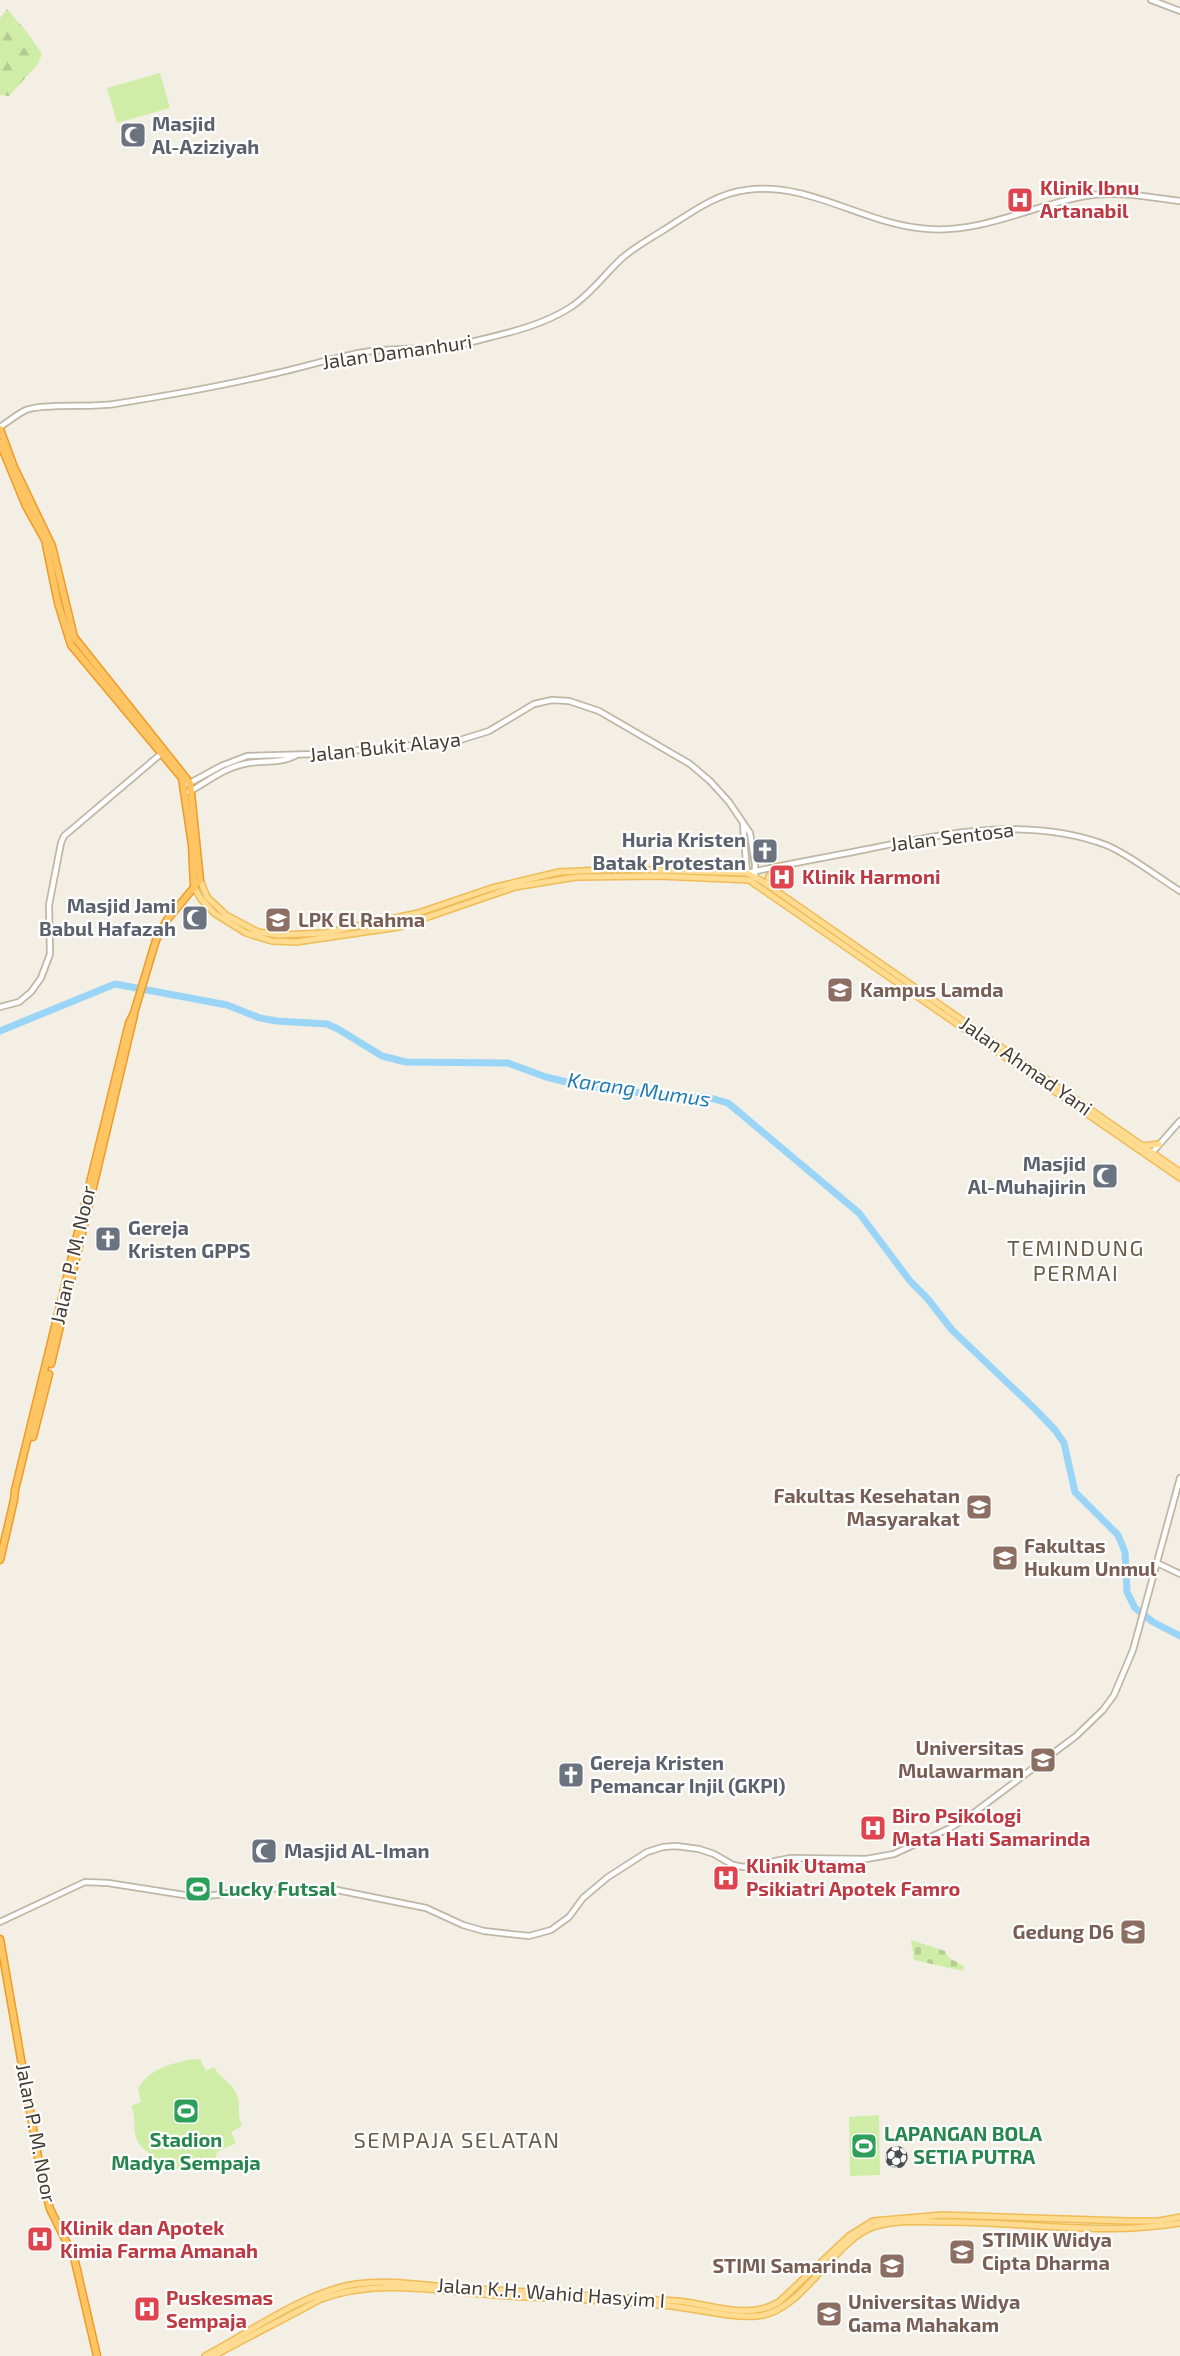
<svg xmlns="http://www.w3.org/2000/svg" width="1180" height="2356" font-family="'Exo 2',sans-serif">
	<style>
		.forest { fill: url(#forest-firs) }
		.cemetery { fill: url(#cemetery-stones) }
		.park { fill: #d0eda8 }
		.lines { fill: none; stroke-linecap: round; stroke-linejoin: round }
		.river { stroke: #9ad5f7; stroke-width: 7 }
		.minor-casing { stroke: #c0b6a6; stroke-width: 8 }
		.major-casing { stroke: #efbc57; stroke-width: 8 }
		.highway-casing { stroke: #ed9c25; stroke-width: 9 }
		.minor { stroke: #fff; stroke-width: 4.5 }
		.major { stroke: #ffdc92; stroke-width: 5 }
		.highway { stroke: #ffc564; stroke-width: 6 }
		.labels { text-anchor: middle; stroke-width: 4.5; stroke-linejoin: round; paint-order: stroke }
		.worship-label { font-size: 20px; font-weight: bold; fill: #5b616d; stroke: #fff; text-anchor: start }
		.health-label { font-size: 20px; font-weight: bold; fill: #be3a42; stroke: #fff; text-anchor: start }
		.street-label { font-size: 20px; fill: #473e33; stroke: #fff }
		.education-label { font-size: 20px; font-weight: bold; fill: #785e54; stroke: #fff; text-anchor: start }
		.leisure-label { font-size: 20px; font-weight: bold; fill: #27864d; stroke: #fff; text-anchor: start }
		.water-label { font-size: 21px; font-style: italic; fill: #217cb4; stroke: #fff }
		.quarter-label { font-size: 22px; letter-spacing: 1.5px; fill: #6b5c49; stroke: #fff }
	</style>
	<defs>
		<pattern id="forest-firs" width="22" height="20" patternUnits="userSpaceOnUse" patternTransform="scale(1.5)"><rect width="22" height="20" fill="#d0eda8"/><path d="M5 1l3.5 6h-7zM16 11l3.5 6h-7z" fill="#b4cc91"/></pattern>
		<pattern id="cemetery-stones" width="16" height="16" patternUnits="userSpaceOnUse" patternTransform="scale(1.5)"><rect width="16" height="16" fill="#d0eda8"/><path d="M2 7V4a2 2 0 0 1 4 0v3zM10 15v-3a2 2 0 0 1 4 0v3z" fill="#b4cc91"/></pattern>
	</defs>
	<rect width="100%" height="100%" fill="#f4efe4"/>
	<polygon class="forest" points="7,9 27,32 42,54 38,64 9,96 0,95 0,18"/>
	<polygon class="cemetery" points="911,1940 945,1951 949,1958 964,1966 963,1971 914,1960"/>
	<g class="park">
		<polygon points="160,73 170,108 117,123 107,88"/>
		<path d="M200,2059L206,2071L214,2067C220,2079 231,2081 236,2093C242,2105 236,2113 242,2126L231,2132L236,2143L217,2152L215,2161L204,2167L195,2162L176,2170L171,2160L160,2165C154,2154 142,2151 137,2140C132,2128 137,2118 131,2106L141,2102L138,2089C148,2068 179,2060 200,2059Z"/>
		<polygon points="879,2115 880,2175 850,2176 849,2117"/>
	</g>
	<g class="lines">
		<polyline class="river" points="0,1031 115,984 227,1005 260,1018 277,1021 327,1024 338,1029 382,1056 406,1062 508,1063 546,1077 575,1084 663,1096 707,1097 728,1103 859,1213 910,1281 927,1298 952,1330 1035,1409 1055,1430 1064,1443 1075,1492 1118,1535 1125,1552 1127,1592 1135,1608 1153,1622 1180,1636"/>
		<defs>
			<g id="minor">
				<polyline points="1151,0 1180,11"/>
				<path d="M0,427C8,422 17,414 26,410C45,403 91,408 114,404C165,396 217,387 268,375C298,369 328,359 359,353C396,346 434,352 471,342C504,334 542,326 571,307C591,294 604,275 621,259C633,248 648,240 662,231C688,215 714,194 746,190C810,181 864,225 928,229C980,233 1030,207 1080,197C1112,190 1148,197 1180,201"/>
				<polyline points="188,784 221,766 247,756 316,754 457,741 489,731 534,704 552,700 569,701 599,711 690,764 710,781 729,802 750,833 755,864 755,878"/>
				<path d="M189,792C207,782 224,768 244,764C261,760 279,764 295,756"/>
				<polyline points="743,824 747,873"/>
				<path d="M747,873C787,864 828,857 868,849C947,833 1028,816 1106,845C1127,853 1159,878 1180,891"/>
				<polyline points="0,1007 19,1002 31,992 41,978 50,954 49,905 61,843 64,836 162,753"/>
				<polyline points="1150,1155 1180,1121"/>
				<polyline points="1157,1563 1180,1574"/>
				<polyline points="0,1922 85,1882 108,1883 197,1897 280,1888 307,1888 332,1889 426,1908 463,1925 484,1931 529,1936 551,1930 569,1917 583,1898 608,1877 647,1852 663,1847 676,1846 699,1849 714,1854 733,1865 744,1867 791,1858 866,1859 894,1854 950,1828 971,1815 1076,1736 1103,1710 1114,1695 1133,1650 1180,1478"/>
			</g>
			<g id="major">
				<polyline points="200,880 207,897 226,915 258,932 279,935 325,933 418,913 492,888 559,872 621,869 747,873 762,881 1180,1172"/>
				<polyline points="767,885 769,876 779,867"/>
				<polyline points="194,887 201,899 214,913 246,933 272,941 296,942 399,927 515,887 576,877 659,876 749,880 1180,1178"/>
				<polyline points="1142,1146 1159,1144"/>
				<path d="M205,2356C251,2332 304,2292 356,2284C391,2279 425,2286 460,2288C532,2293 605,2296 677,2301C711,2304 748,2321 779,2302L849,2236L873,2221L942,2215L1127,2221H1159L1180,2217"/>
				<path d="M213,2356L321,2299C381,2277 447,2293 509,2296C563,2299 617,2301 671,2306C699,2309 729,2318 757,2316C802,2313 832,2242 873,2227C898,2219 924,2222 950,2222C1025,2222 1105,2236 1180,2223"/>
			</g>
			<g id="highway">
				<polyline points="0,429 14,467 52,546 74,637 190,783 200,880 167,920 156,940 134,1013 129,1023 15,1490 14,1500 0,1560"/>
				<polyline points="0,443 26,506 45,540 58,603 71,645 182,778 192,845 194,886"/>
				<polyline points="51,1364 134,1015"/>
				<polyline points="33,1437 49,1374"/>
				<polyline points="0,1939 41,2174 50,2209 74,2257 97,2356"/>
			</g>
		</defs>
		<use href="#minor" class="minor-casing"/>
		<use href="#major" class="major-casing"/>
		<use href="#highway" class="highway-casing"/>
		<use href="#minor" class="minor"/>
		<use href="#major" class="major"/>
		<use href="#highway" class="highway"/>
	</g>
	<defs>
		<symbol id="mosque-square" viewBox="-11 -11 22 22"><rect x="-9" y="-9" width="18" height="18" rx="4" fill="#6b7280" stroke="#fff"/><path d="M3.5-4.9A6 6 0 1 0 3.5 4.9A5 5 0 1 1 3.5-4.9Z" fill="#fff"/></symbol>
		<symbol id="hospital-square" viewBox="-11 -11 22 22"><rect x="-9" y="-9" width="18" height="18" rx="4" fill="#e0444e" stroke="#fff"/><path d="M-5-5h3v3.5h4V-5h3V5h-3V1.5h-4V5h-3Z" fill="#fff"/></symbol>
		<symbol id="church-square" viewBox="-11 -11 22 22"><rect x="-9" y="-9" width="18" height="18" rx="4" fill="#6b7280" stroke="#fff"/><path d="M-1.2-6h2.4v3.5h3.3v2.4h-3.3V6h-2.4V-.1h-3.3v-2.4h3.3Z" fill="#fff"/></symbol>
		<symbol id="university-square" viewBox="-11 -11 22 22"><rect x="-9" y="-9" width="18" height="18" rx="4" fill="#8d6e63" stroke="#fff"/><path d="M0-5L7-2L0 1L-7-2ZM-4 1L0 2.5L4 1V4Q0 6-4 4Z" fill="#fff"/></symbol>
		<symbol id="stadium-square" viewBox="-11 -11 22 22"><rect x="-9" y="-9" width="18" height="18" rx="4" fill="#2e9e5b" stroke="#fff"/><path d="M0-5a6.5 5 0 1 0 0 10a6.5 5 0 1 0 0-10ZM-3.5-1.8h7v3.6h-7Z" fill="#fff"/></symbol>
	</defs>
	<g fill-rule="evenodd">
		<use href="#mosque-square" x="118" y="120" width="30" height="30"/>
		<use href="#hospital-square" x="1005" y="185" width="30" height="30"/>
		<use href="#church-square" x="750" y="836" width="30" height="30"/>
		<use href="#hospital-square" x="767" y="862" width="30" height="30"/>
		<use href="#mosque-square" x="180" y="903" width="30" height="30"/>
		<use href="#university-square" x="263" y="905" width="30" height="30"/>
		<use href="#university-square" x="825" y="975" width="30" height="30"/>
		<use href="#mosque-square" x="1090" y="1161" width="30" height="30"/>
		<use href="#church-square" x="93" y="1224" width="30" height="30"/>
		<use href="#university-square" x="964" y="1492" width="30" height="30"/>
		<use href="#university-square" x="990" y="1543" width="30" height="30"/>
		<use href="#university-square" x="1028" y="1745" width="30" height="30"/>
		<use href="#church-square" x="556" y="1760" width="30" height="30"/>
		<use href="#hospital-square" x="858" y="1813" width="30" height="30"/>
		<use href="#mosque-square" x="249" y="1836" width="30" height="30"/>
		<use href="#hospital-square" x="711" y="1863" width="30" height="30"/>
		<use href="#stadium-square" x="183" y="1874" width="30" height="30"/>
		<use href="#university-square" x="1118" y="1917" width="30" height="30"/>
		<use href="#stadium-square" x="171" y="2096" width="30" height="30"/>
		<use href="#stadium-square" x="849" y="2131" width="30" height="30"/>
		<use href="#hospital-square" x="25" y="2224" width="30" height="30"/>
		<use href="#university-square" x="947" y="2237" width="30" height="30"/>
		<use href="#university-square" x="877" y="2251" width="30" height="30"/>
		<use href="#hospital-square" x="132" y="2294" width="30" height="30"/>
		<use href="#university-square" x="814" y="2299" width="30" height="30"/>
	</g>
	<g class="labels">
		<g class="worship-label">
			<text x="152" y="131">Masjid<tspan x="152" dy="23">Al-Aziziyah</tspan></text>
			<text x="746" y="847" text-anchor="end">Huria Kristen<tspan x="746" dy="23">Batak Protestan</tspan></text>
			<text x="176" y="913" text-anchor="end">Masjid Jami<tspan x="176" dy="23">Babul Hafazah</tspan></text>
			<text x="1086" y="1171" text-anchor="end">Masjid<tspan x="1086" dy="23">Al-Muhajirin</tspan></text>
			<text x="128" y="1235">Gereja<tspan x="128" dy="23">Kristen GPPS</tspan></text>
			<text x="590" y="1770">Gereja Kristen<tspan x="590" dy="23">Pemancar Injil (GKPI)</tspan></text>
			<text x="284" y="1858">Masjid AL-Iman</text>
		</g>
		<g class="health-label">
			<text x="1040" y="195">Klinik Ibnu<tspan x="1040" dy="23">Artanabil</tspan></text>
			<text x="802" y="884">Klinik Harmoni</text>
			<text x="892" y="1823">Biro Psikologi<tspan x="892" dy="23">Mata Hati Samarinda</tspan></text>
			<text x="746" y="1873">Klinik Utama<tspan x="746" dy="23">Psikiatri Apotek Famro</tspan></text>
			<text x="60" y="2235">Klinik dan Apotek<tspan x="60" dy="23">Kimia Farma Amanah</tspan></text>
			<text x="166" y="2305">Puskesmas<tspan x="166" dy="23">Sempaja</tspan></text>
		</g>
		<g class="street-label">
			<text transform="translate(397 352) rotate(-8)" y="7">Jalan Damanhuri</text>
			<text transform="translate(385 747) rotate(-6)" y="7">Jalan Bukit Alaya</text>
			<text transform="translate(952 837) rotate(-7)" y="7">Jalan Sentosa</text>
			<text transform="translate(1026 1066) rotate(35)" y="7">Jalan Ahmad Yani</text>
			<text transform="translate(73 1255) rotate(-77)" y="7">Jalan P. M. Noor</text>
			<text transform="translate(36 2133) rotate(79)" y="7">Jalan P. M. Noor</text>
			<text transform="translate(551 2293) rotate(4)" y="7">Jalan K.H. Wahid Hasyim I</text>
		</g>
		<g class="education-label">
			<text x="298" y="927">LPK El Rahma</text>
			<text x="860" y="997">Kampus Lamda</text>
			<text x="960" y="1503" text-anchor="end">Fakultas Kesehatan<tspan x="960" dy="23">Masyarakat</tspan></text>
			<text x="1024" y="1553">Fakultas<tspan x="1024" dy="23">Hukum Unmul</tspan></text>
			<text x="1024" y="1755" text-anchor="end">Universitas<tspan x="1024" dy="23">Mulawarman</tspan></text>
			<text x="1114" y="1939" text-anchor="end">Gedung D6</text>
			<text x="982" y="2247">STIMIK Widya<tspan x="982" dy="23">Cipta Dharma</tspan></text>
			<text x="872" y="2273" text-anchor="end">STIMI Samarinda</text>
			<text x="848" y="2309">Universitas Widya<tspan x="848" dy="23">Gama Mahakam</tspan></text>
		</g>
		<g class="leisure-label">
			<text x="218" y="1896">Lucky Futsal</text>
			<text x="884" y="2141">LAPANGAN BOLA<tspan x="884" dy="23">⚽ SETIA PUTRA</tspan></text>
			<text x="186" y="2147" text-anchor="middle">Stadion<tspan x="186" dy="23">Madya Sempaja</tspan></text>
		</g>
		<g class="water-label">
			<text transform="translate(639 1090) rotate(8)" y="7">Karang Mumus</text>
		</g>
		<g class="quarter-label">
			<text x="1076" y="1256">TEMINDUNG<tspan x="1076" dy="25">PERMAI</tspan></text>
			<text x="457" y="2148">SEMPAJA SELATAN</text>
		</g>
	</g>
</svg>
